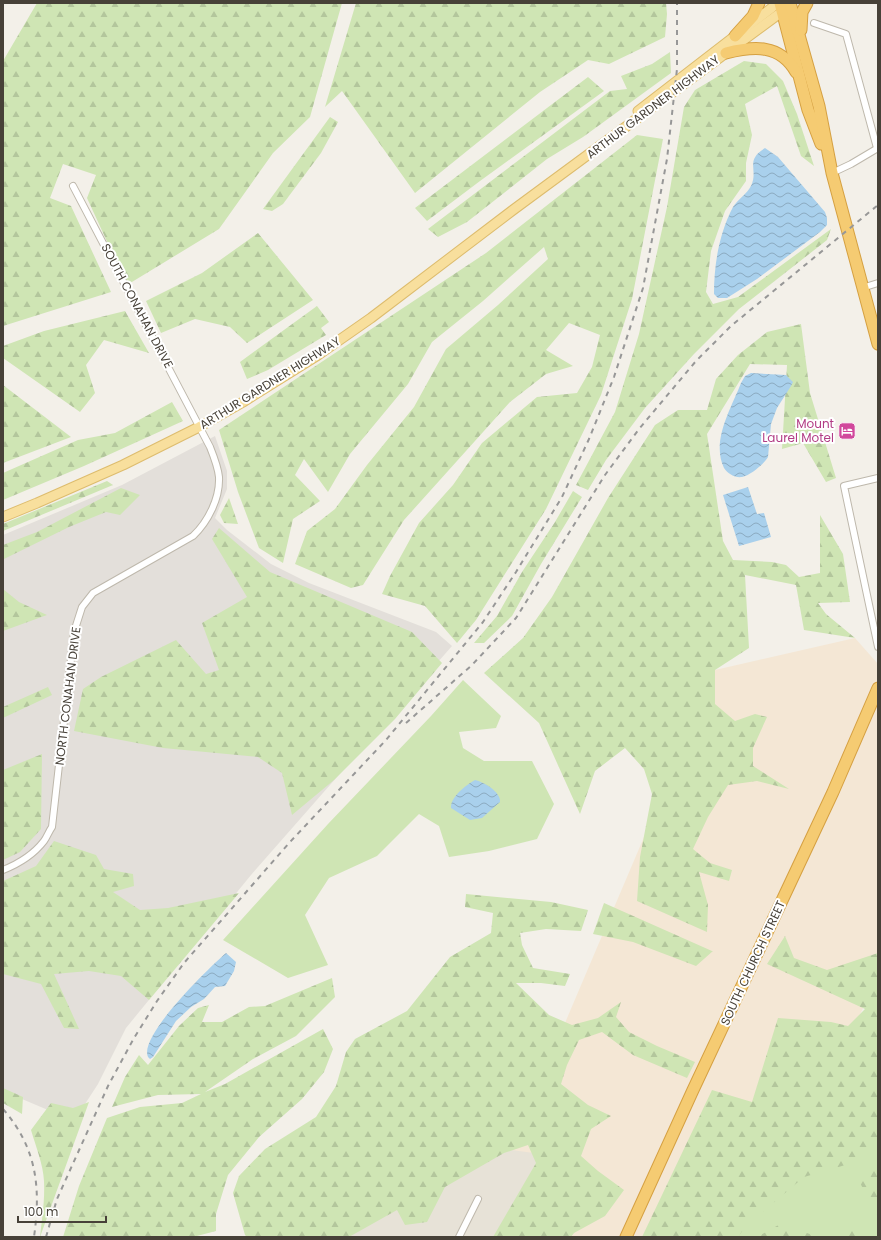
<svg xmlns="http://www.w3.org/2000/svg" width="881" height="1240" font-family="Poppins,sans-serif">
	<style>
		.residential { fill: #e7e2d7 }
		.commercial { fill: #f4e7d5 }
		.industrial { fill: #e3dfda }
		.grass { fill: #cfe5b4 }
		.forest { fill: url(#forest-firs) }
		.water { fill: url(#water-waves) }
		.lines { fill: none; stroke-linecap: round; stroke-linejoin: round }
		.street-casing { stroke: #beb8ac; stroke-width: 8 }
		.primary-casing { stroke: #ddbc6d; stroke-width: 11 }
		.highway-casing { stroke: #d5a042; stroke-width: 13 }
		.street { stroke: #fff; stroke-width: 6 }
		.primary { stroke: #f8df9d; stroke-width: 9 }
		.highway { stroke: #f5cb72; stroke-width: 11 }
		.rail { stroke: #979797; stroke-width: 2; stroke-dasharray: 5 5; stroke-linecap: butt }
		.labels { text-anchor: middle; stroke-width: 4; stroke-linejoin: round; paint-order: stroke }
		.street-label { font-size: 12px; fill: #474138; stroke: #fff }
		.hotel-label { font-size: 12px; fill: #b23c85; stroke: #fff; text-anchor: end }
	</style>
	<defs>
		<pattern id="forest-firs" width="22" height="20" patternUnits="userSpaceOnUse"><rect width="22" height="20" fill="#cfe5b4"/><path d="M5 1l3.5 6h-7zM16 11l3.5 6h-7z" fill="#b3c69c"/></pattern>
		<pattern id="water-waves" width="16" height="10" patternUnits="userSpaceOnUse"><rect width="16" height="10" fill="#a9d0ec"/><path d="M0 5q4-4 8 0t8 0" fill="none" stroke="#8baac0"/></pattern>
	</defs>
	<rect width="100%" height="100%" fill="#f3f0e9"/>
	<polygon class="residential" points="457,1111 557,1156 516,1237 266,1237"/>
	<polygon class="commercial" points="855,638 878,664 878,979 746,1237 513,1237 556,1156 511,1150 715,670"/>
	<polygon class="industrial" points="215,436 227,471 227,489 215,518 227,530 271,564 309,583 436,632 452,646 251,875 126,1028 98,1084 74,1121 3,1091 3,535 122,485"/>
	<g class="grass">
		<polygon points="463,680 501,716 496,728 459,732 463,748 484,761 532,761 554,804 537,839 489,851 449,857 439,826 419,814 377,856 329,878 305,915 328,965 288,978 223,940 328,824 431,716"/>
		<polygon points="878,1130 878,1237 725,1237 807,1165"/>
	</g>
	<g class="forest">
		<polygon points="37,3 342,3 310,117 273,153 219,229 127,285 87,198 96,175 63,164 50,198 71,206 111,292 3,326 3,61"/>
		<polygon points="356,3 666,3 667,14 665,37 609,64 588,60 540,92 415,193 342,91 325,107"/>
		<polygon points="670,52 671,73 583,137 547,159 467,222 438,237 428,229 610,91 627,89 621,76 652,64"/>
		<polygon points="744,61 766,64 783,81 797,114 814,166 801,156 777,86 745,104 752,135 746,163 746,181 725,211 711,251 706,292 713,304 738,297 831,229 827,240 739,309 694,354 645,408 606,460 588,490 576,485 615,412 639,334 667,207 684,107 695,90"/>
		<polygon points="588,77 604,91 480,181 427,221 415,208"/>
		<polygon points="330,117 338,122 321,153 283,204 272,211 263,209"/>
		<polygon points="637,135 663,139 632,299 601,395 546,509 476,620 457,643 425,606 382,594 390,576 419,523 453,485 482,443 537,397 577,393 592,367 600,335 569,323 546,350 573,366 546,374 510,402 404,520 363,585 351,588 295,564 307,531 335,509 367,465 414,407 446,349 498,305 548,259 544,247 483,301 432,342 408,384 350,454 328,492 304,459 295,475 320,501 293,519 283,563 259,548 238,492 219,430 486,253"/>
		<polygon points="258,233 313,300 247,343 230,327 195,319 161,333 146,301 202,273"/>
		<polygon points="317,306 329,322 321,328 326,335 268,370 247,379 240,362"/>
		<polygon points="125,311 149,353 104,340 86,365 95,393 80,412 3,358 3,346 44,331"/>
		<polygon points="801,324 810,393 836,478 826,482 803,443 782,449 787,365 750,364 707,434 723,541 733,560 772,562 786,565 799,577 820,573 820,515 843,554 850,602 818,603 826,614 855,638 804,630 796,585 745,575 749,648 715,670 715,704 735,721 755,714 767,717 753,748 753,766 789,789 757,781 728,785 708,817 693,849 710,863 732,870 729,881 699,872 708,905 707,932 637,901 640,857 652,794 644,769 625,748 595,771 580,814 539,723 484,673 523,638 552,597 608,498 655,425 678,410 707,410 716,379 738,355 767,332"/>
		<polygon points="3,385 71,437 3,463"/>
		<polygon points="172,402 183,421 84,466 3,500 3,473 78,440 115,433"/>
		<polygon points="107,481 113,485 3,531 3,524"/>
		<polygon points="121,488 140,495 120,515 106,512 69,527 4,559 3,561 3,545 37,532"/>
		<polygon points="573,491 582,497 541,564 512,616 484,643 474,643 497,616 522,572 555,522"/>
		<polygon points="229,498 238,524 224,523 220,515"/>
		<polygon points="219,528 270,572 412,632 442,663 395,719 334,780 292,815 282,773 258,757 163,748 74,731 83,689 101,677 176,640 206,674 219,670 202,623 247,597 212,539"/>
		<polygon points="3,589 19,602 47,615 3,631"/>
		<polygon points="48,687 52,695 3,718 3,707"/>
		<polygon points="42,754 41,829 20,852 3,860 3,770"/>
		<polygon points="54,841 96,855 104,869 133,874 134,886 113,892 140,910 168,908 239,893 149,1000 121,976 89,971 54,974 79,1029 64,1028 41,984 3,974 3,881 36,866"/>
		<polygon points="466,894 551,902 588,910 581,931 546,929 520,933 522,945 533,968 570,974 565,986 541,983 516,983 549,1015 572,1025 598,1018 621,1002 616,1017 629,1032 657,1046 695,1062 687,1078 633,1055 602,1032 579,1040 567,1065 561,1084 588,1105 611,1116 591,1129 581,1156 598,1171 624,1190 605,1216 574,1233 571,1237 493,1237 536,1163 528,1145 504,1153 445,1187 427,1222 405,1225 397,1210 349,1237 247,1237 245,1235 233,1193 239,1176 265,1149 316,1117 336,1086 346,1052 355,1039 407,1011 450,957 491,933 493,913 465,907"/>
		<polygon points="604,903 712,951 713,951 696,966 633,942 593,934"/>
		<polygon points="785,936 794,958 827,970 878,953 878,1143 866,1159 804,1177 746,1226 738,1237 642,1237 712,1090 752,1102 778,1018 831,1022 848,1026 865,1009 767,964"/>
		<polygon points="332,978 335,997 296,1036 253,1059 205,1092 225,1084 323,1029 333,1049 324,1072 302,1099 259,1137 228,1175 216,1214 216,1231 193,1237 63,1237 79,1186 107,1118 140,1107 182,1103 201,1094 158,1095 112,1107 125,1077 139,1055 148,1065 179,1026 198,1008 209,1005 202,1022 222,1022 249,1007 265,1006"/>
		<polygon points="3,1088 23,1097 22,1114 3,1103"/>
		<path d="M89,1102L40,1237C42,1219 45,1200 44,1181C43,1164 36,1147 31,1130L51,1103L73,1108Z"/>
		<polygon points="878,1168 878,1214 877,1215 858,1179"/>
		<polygon points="782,1223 817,1237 757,1237"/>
		<polygon points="853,1228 862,1233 858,1237 836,1237"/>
	</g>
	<g class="water">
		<path d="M765,148L778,157L825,212L827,218V225L820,232L757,279L727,298H718L714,294C714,264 719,234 733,207C738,199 747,194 751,186C759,169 744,161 765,148Z"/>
		<path d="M751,373L786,375L793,382L791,386L777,408L771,424L768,457C765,463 750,476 742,477C735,478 728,474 724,468C711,441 731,409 741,383L745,376Z"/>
		<polygon points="748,487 757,514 764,513 771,537 739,546 723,495"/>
		<path d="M475,780C484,782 501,792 500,802L482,818L470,820L451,808C450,797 466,785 475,780Z"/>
		<path d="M226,953L236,962L234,971L225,986L215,987L204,999L191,1007L176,1021L153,1057L150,1059L148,1057C138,1036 210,967 226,953Z"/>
	</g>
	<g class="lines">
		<defs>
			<g id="street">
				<polyline points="814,23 846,34 877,148"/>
				<polyline points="832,173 851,164 878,148"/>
				<polyline points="862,288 878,283"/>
				<polyline points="878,478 844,486 878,647"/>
				<path d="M3,870C18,864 34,854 44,841C47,837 49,831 52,827L74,632L82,607L93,593L193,536C208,522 220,498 219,477C218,467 214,457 210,447L73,186"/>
				<polyline points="459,1237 478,1199"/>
			</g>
			<g id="primary">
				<polyline points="638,111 778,3"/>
				<polyline points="3,517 37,503 123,465 199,427 243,402 318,355 371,318 513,210 787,8"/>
			</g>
			<g id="highway">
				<polyline points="780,3 808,110 821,144"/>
				<polyline points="790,3 819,106 832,173 878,344"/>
				<polyline points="801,30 802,12 807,3"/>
				<polyline points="735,36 753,16 759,3"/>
				<path d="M726,53C754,46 780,44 796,72"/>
				<polyline points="626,1237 693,1090 833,792 878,688"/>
			</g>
		</defs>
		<use href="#street" class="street-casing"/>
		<use href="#primary" class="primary-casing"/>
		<use href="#highway" class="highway-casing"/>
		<use href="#street" class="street"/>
		<use href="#primary" class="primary"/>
		<use href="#highway" class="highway"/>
		<g class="rail">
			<polyline points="406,723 472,665 516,618 605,475 639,429 696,361 731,326 878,205"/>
			<path d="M3,1109C37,1148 41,1188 34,1237"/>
			<polyline points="46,1237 57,1199 108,1086 134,1038 157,1001 184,963 290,842 386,740 483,622 516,572 562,497 589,439 614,377 643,288 667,159 677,69 677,3"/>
		</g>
	</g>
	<defs>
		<symbol id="hotel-square" viewBox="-11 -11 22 22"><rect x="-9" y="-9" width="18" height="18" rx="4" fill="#d1479c" stroke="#fff"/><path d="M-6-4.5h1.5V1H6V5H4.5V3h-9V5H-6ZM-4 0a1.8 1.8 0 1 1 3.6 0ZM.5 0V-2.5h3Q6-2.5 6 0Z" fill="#fff"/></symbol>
	</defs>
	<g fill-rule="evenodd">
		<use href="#hotel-square" x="837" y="421" width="20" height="20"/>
	</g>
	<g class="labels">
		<g class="street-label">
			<text transform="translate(653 107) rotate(-37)" y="4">ARTHUR GARDNER HIGHWAY</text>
			<text transform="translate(137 306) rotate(62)" y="4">SOUTH CONAHAN DRIVE</text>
			<text transform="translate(270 383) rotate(-32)" y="4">ARTHUR GARDNER HIGHWAY</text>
			<text transform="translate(68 696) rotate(-83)" y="4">NORTH CONAHAN DRIVE</text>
			<text transform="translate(753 963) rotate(-65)" y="4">SOUTH CHURCH STREET</text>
		</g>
		<g class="hotel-label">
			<text x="834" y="428">Mount<tspan x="834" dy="14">Laurel Motel</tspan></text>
		</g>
	</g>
	<rect width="881" height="1240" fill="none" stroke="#474138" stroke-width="8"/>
	<path d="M18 1216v6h88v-6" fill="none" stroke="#474138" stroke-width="2"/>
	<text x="24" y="1216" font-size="12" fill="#474138" stroke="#ffffff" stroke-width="3" paint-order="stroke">100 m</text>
</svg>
